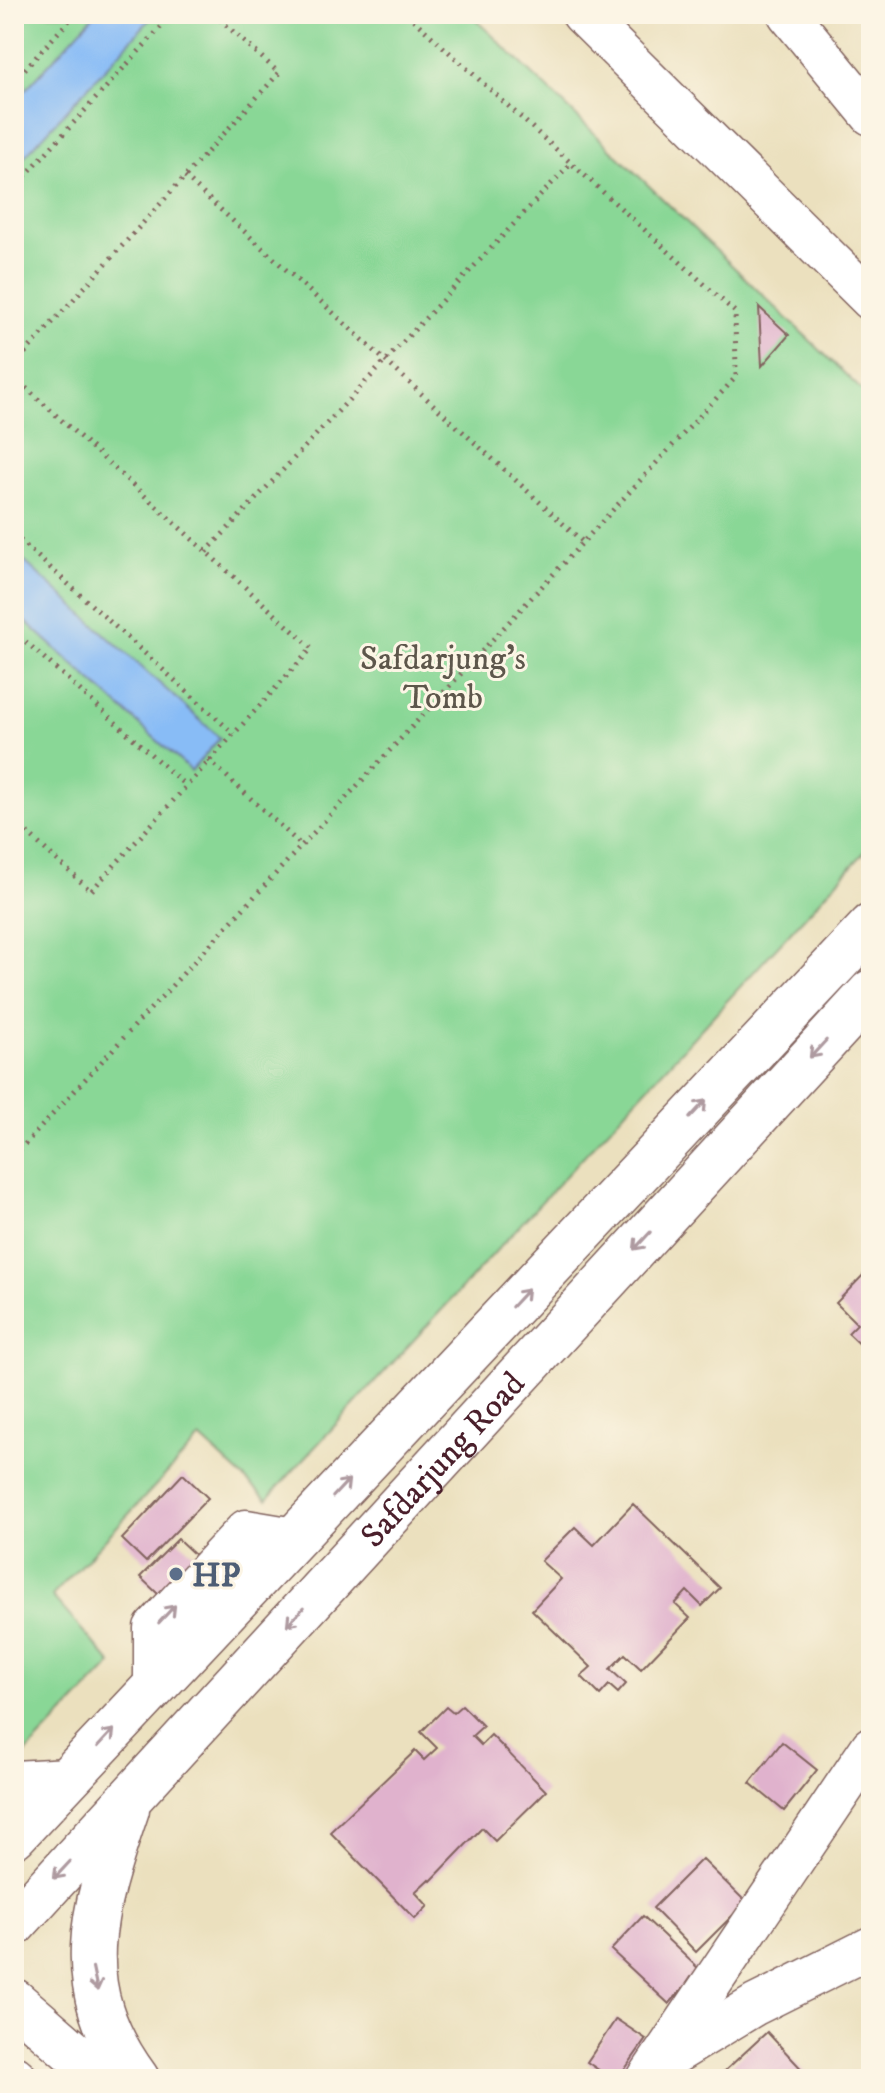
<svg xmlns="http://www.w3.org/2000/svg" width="885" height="2093" font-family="'IM FELL DW Pica',serif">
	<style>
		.green { fill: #89d796; stroke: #6a7b60; stroke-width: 2 }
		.water { fill: #88bcf6; stroke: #696e90; stroke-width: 2 }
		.building { fill: #e0b2cd }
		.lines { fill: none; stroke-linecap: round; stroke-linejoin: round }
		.minor-casing { stroke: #82635e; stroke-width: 43 }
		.major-casing { stroke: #82635e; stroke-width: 47 }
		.path { stroke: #82635e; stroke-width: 5; stroke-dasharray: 2 6; stroke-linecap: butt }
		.minor { stroke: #fff; stroke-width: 40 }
		.major { stroke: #fff; stroke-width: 44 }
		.oneway { stroke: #ae9aa0 }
		.service-dot { fill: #5c6f8a; stroke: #fcf5e5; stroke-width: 3 }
		.labels { text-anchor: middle; stroke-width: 6; stroke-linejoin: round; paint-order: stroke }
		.park-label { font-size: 34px; fill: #5d564b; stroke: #fcf5e5 }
		.street-label { font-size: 34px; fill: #4a1f2b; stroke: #fcf5e5 }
		.service-label { font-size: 34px; font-weight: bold; fill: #4e5e75; stroke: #fcf5e5; text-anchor: start }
	</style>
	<rect width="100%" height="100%" fill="#fcf5e5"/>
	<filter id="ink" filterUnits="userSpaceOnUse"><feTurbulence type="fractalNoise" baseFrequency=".0125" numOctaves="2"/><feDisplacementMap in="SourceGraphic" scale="16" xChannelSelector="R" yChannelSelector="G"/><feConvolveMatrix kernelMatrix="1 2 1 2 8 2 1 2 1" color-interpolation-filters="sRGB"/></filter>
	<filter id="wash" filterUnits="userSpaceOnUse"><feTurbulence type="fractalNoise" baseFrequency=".006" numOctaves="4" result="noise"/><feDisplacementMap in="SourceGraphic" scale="32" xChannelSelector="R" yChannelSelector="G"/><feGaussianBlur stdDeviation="1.8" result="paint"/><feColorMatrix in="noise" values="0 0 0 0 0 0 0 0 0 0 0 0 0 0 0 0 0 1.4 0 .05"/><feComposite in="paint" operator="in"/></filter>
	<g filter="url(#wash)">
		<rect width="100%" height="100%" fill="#ebe0be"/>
		<polygon class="green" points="14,14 470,14 871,399 871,845 267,1499 200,1438 52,1596 112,1664 24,1755 14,1757"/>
		<g class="water">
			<polygon points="95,14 155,14 14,168 14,102"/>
			<polygon points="14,552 220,738 191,771 14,611"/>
		</g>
		<g id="blocks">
			<g class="building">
				<polygon points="759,307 789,335 762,366"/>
				<polygon points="871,1267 871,1355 848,1333 857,1324 836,1303"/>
				<polygon points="183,1474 208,1498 146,1562 122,1539"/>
				<polygon points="633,1504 720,1588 702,1606 687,1591 675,1604 690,1618 641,1669 625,1654 610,1669 626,1684 618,1693 609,1685 600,1695 581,1676 591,1667 532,1610 561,1579 541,1561 575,1527 594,1545"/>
				<polygon points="178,1539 213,1572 175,1610 140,1577"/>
				<polygon points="462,1705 483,1726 472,1736 481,1745 491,1735 546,1791 495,1841 482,1828 431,1881 429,1879 415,1892 428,1906 415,1919 330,1832 415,1751 424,1760 437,1748 421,1732 446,1707 453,1713"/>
				<polygon points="782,1742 817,1770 784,1811 750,1783"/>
				<polygon points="702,1859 746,1902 696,1952 653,1908"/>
				<polygon points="643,1916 700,1970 669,2004 611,1950"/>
				<polygon points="616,2019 646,2039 618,2079 612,2079 587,2062"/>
				<polygon points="767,2032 808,2076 805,2079 716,2079"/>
			</g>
		</g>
	</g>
	<g filter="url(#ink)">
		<use href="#blocks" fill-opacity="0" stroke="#82635e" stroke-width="2"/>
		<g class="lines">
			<defs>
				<g id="minor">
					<polyline points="582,14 871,300"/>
					<polyline points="788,14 871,115"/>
					<polyline points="154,1687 154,1628 246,1530 294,1538"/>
					<polyline points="14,1781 69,1778"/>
					<polyline points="668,2058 755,2005 871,1947"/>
					<polyline points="647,2079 871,1747"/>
				</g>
				<g id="major">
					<path d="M127,1809C93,1910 67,1984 137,2079"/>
					<polyline points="14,1836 871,926"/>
					<path id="s1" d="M14,1924L871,992"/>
					<polyline points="14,2001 104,2079"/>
					<polyline points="14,2078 15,2079"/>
				</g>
			</defs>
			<use href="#minor" class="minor-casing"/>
			<use href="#major" class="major-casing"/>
			<g class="path">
				<polyline points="14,81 75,14"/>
				<polyline points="185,177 583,542"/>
				<polyline points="14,188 173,14"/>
				<polyline points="14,365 279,73 214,14"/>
				<polyline points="14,377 312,648 91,891 14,821"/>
				<polyline points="14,535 234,734"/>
				<polyline points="206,552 571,163"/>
				<polyline points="14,631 186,786"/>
				<polyline points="209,760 301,845"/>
				<polyline points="14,1156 736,377 735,312 407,14"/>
			</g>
			<use href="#minor" class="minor"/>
			<use href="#major" class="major"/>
		</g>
		<defs><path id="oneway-shaft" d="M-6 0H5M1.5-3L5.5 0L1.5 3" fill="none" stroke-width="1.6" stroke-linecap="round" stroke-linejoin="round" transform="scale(2)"/></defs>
		<g class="oneway">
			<use href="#oneway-shaft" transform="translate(818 1049) rotate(133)"/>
			<use href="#oneway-shaft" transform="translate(698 1109) rotate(-47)"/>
			<use href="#oneway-shaft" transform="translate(642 1241) rotate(133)"/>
			<use href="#oneway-shaft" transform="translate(520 1298) rotate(-47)"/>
			<use href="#oneway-shaft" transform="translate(341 1488) rotate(-47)"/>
			<use href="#oneway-shaft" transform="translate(167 1614) rotate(-47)"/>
			<use href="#oneway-shaft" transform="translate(295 1617) rotate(133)"/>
			<use href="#oneway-shaft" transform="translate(106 1738) rotate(-47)"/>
			<use href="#oneway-shaft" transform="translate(62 1870) rotate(133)"/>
			<use href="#oneway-shaft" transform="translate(95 1979) rotate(78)"/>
		</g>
	</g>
	<circle class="service-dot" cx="176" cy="1574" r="8"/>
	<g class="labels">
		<g class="park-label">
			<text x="443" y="669">Safdarjung's<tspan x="443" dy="39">Tomb</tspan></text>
		</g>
		<g class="street-label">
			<text dy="12" stroke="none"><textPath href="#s1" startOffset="632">Safdarjung Road</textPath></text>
		</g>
		<g class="service-label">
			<text x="192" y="1586">HP</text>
		</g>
	</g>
	<rect width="885" height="2093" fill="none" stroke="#fcf5e5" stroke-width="48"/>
</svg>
